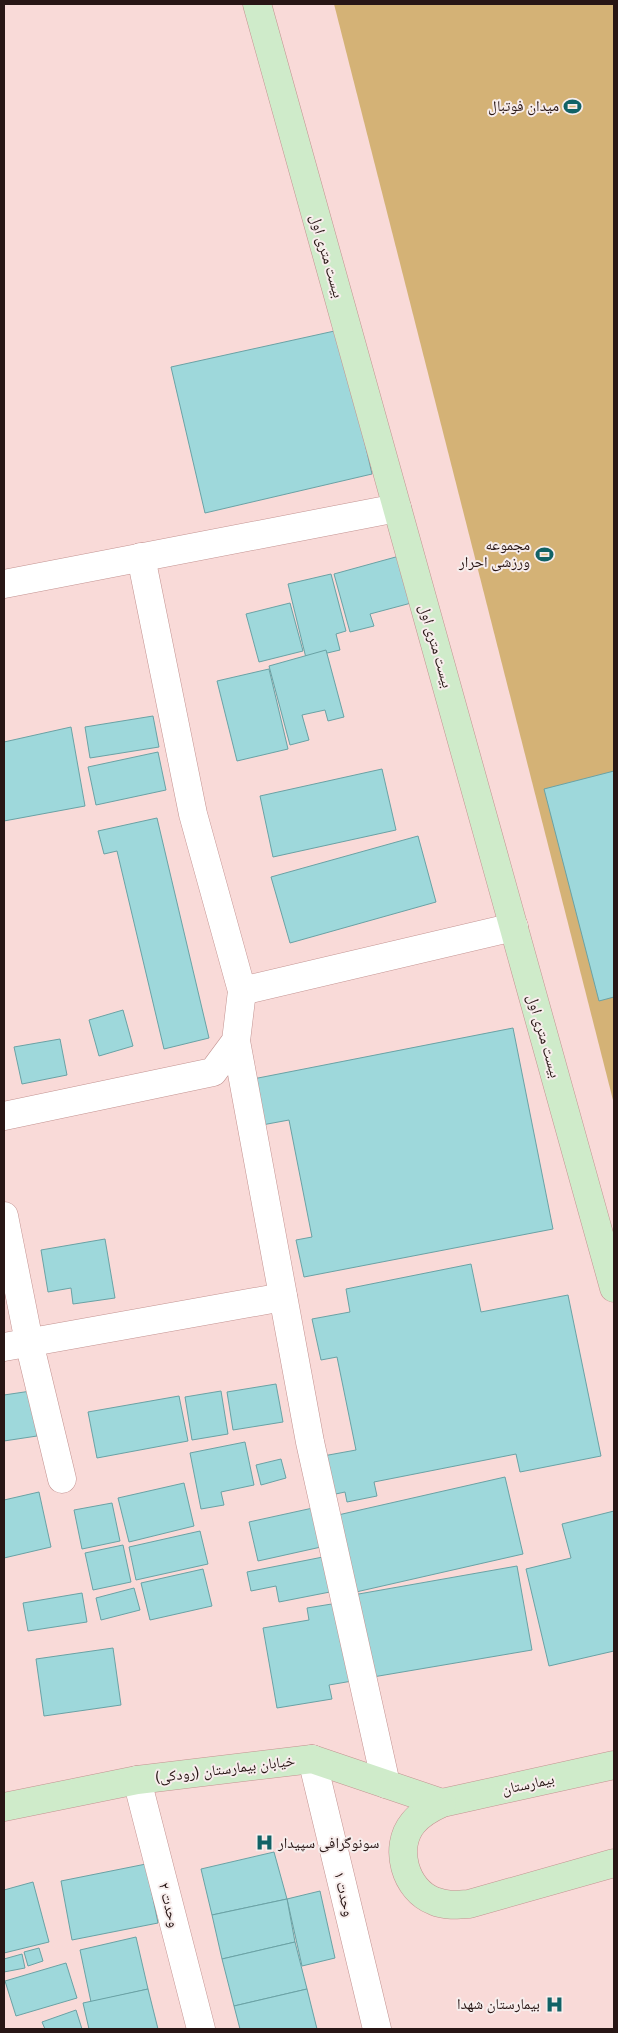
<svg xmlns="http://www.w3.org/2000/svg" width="618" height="2033" font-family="'Public Sans','Noto Naskh Arabic',sans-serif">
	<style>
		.green { fill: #d4b276 }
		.building { fill: #9ed8db; stroke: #6aa2a5 }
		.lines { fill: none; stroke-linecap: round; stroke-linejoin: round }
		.street-casing { stroke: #c39391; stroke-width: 29 }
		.secondary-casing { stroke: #c39391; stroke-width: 29 }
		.street { stroke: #fff; stroke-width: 28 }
		.secondary { stroke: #cfebca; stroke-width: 28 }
		.labels { text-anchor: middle; stroke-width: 4; stroke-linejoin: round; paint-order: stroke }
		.poi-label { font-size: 15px; fill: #281615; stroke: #f7edec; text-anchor: end }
		.street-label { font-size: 15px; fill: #281615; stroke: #f7edec }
	</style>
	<rect width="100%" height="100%" fill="#f9dad8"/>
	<polygon class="green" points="334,4 614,4 614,1104"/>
	<g class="building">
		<polygon points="339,330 372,474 205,513 171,367"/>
		<polygon points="403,555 415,602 370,614 374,626 350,632 334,574"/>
		<polygon points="331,574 346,631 336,634 340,650 306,658 288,584"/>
		<polygon points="290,603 303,651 259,662 246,614"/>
		<polygon points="326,650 344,717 328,721 325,710 302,715 309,740 290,745 269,666"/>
		<polygon points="269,669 288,749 237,761 217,681"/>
		<polygon points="153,716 159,747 90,758 85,727"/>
		<polygon points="71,727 85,806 4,821 4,742"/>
		<polygon points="158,752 166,790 96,805 88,767"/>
		<polygon points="382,769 396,830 273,857 260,796"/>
		<polygon points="614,771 614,997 599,1001 544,789"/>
		<polygon points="157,818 209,1038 164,1049 117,851 104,854 98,831"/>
		<polygon points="418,836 436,902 290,943 271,877"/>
		<polygon points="123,1010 133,1046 99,1056 89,1020"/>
		<polygon points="513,1028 553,1229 304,1277 296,1240 312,1237 289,1120 262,1125 253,1079"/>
		<polygon points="60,1039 67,1075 22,1084 14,1047"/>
		<polygon points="105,1239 115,1298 73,1304 71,1288 48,1292 41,1250"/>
		<polygon points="471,1264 481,1312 568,1295 601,1456 520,1472 516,1454 374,1482 377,1496 347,1502 345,1492 331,1495 323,1456 356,1450 337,1357 321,1360 312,1319 350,1312 346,1289"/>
		<polygon points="276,1384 283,1422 233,1430 227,1392"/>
		<polygon points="31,1391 37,1436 4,1441 4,1395"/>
		<polygon points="221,1391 228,1434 192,1440 185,1397"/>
		<polygon points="179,1396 188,1441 97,1458 88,1412"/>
		<polygon points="245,1442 254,1485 221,1492 224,1505 201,1509 190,1453"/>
		<polygon points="281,1459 286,1478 261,1485 256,1465"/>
		<polygon points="505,1477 523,1554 356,1592 338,1515"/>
		<polygon points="184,1483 194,1526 129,1542 118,1498"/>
		<polygon points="39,1492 51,1547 4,1558 4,1500"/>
		<polygon points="112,1503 120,1541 82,1549 74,1510"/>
		<polygon points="322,1506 330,1545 258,1561 249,1522"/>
		<polygon points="614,1511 614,1651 549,1666 526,1569 571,1558 562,1524"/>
		<polygon points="200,1531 208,1564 136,1580 129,1547"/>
		<polygon points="123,1545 131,1582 93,1590 85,1553"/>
		<polygon points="328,1556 335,1591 279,1602 276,1586 251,1591 247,1572"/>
		<polygon points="517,1566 532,1650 367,1678 353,1595"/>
		<polygon points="203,1569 212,1606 150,1620 141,1583"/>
		<polygon points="134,1588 140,1610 101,1620 96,1598"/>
		<polygon points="82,1593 87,1622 28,1631 23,1603"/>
		<polygon points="344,1602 358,1680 329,1685 332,1699 277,1708 263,1628 309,1620 307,1608"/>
		<polygon points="113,1648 121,1705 44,1716 36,1659"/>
		<polygon points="274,1852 287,1899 212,1915 201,1869"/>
		<polygon points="146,1864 158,1923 72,1940 61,1881"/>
		<polygon points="33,1882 49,1942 4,1953 4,1890"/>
		<polygon points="320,1891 335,1958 302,1966 287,1899"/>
		<polygon points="287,1899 295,1942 222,1959 212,1915"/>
		<polygon points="136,1937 148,1989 91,2002 80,1950"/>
		<polygon points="295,1942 307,1989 234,2006 222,1959"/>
		<polygon points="39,1948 43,1961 28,1966 24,1952"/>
		<polygon points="22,1954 25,1968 4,1972 4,1959"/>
		<polygon points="66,1963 77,1998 16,2016 5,1981"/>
		<polygon points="148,1989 158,2029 89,2029 83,2003"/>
		<polygon points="307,1989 317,2029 240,2029 234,2006"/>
		<polygon points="76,2010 82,2029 45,2029 42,2022"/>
	</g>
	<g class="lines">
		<defs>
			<g id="street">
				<polyline points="4,584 397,508"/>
				<polyline points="242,991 514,927"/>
				<polyline points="236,1041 310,1442 386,1784"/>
				<polyline points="4,1116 213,1072 236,1041 242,991 193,814 141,557"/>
				<polyline points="4,1216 29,1342 62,1479"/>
				<polyline points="4,1347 283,1297"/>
				<polyline points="312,1759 377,2029"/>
				<polyline points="137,1780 201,2029"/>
			</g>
			<g id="secondary">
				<polyline points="257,4 614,1288"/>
				<path d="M614,1765L442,1803C431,1808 421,1813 413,1823C393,1847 405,1890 434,1901C446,1906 457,1905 469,1904L614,1863"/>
				<polyline points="4,1807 137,1780 312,1759 442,1803"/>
			</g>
		</defs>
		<use href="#street" class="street-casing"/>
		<use href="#secondary" class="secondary-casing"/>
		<use href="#street" class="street"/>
		<use href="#secondary" class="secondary"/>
	</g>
	<defs>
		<symbol id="stadium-bare" viewBox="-9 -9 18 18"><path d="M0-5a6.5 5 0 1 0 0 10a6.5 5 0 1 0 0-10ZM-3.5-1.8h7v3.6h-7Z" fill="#116266" stroke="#f7edec" stroke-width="2.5" paint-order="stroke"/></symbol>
		<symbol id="hospital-bare" viewBox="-9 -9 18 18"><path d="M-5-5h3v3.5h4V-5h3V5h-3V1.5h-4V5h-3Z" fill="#116266" stroke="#f7edec" stroke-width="2.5" paint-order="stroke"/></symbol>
	</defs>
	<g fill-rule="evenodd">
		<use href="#stadium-bare" x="560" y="94" width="25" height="25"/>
		<use href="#stadium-bare" x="532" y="542" width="25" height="25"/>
		<use href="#hospital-bare" x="252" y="1830" width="25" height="25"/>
		<use href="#hospital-bare" x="542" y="1992" width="25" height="25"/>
	</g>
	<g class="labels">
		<g class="poi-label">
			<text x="559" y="111">میدان فوتبال</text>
			<text x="530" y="550">مجموعه<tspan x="530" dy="17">ورزشی احرار</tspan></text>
			<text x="278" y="1848" text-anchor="start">سونوگرافی سپیدار</text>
			<text x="540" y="2009">بیمارستان شهدا</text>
		</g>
		<g class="street-label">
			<text transform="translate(327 256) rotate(74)" y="5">بیست متری اول</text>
			<text transform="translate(436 646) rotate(74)" y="5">بیست متری اول</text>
			<text transform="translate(544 1036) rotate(74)" y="5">بیست متری اول</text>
			<text transform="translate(225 1769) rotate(-7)" y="5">خیابان بیمارستان (رودکی)</text>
			<text transform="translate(528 1784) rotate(-12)" y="5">بیمارستان</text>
			<text transform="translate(344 1894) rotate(77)" y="5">وحدت ۱</text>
			<text transform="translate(169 1905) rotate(76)" y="5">وحدت ۲</text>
		</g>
	</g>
	<rect width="618" height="2033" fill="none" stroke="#281615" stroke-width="10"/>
</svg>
